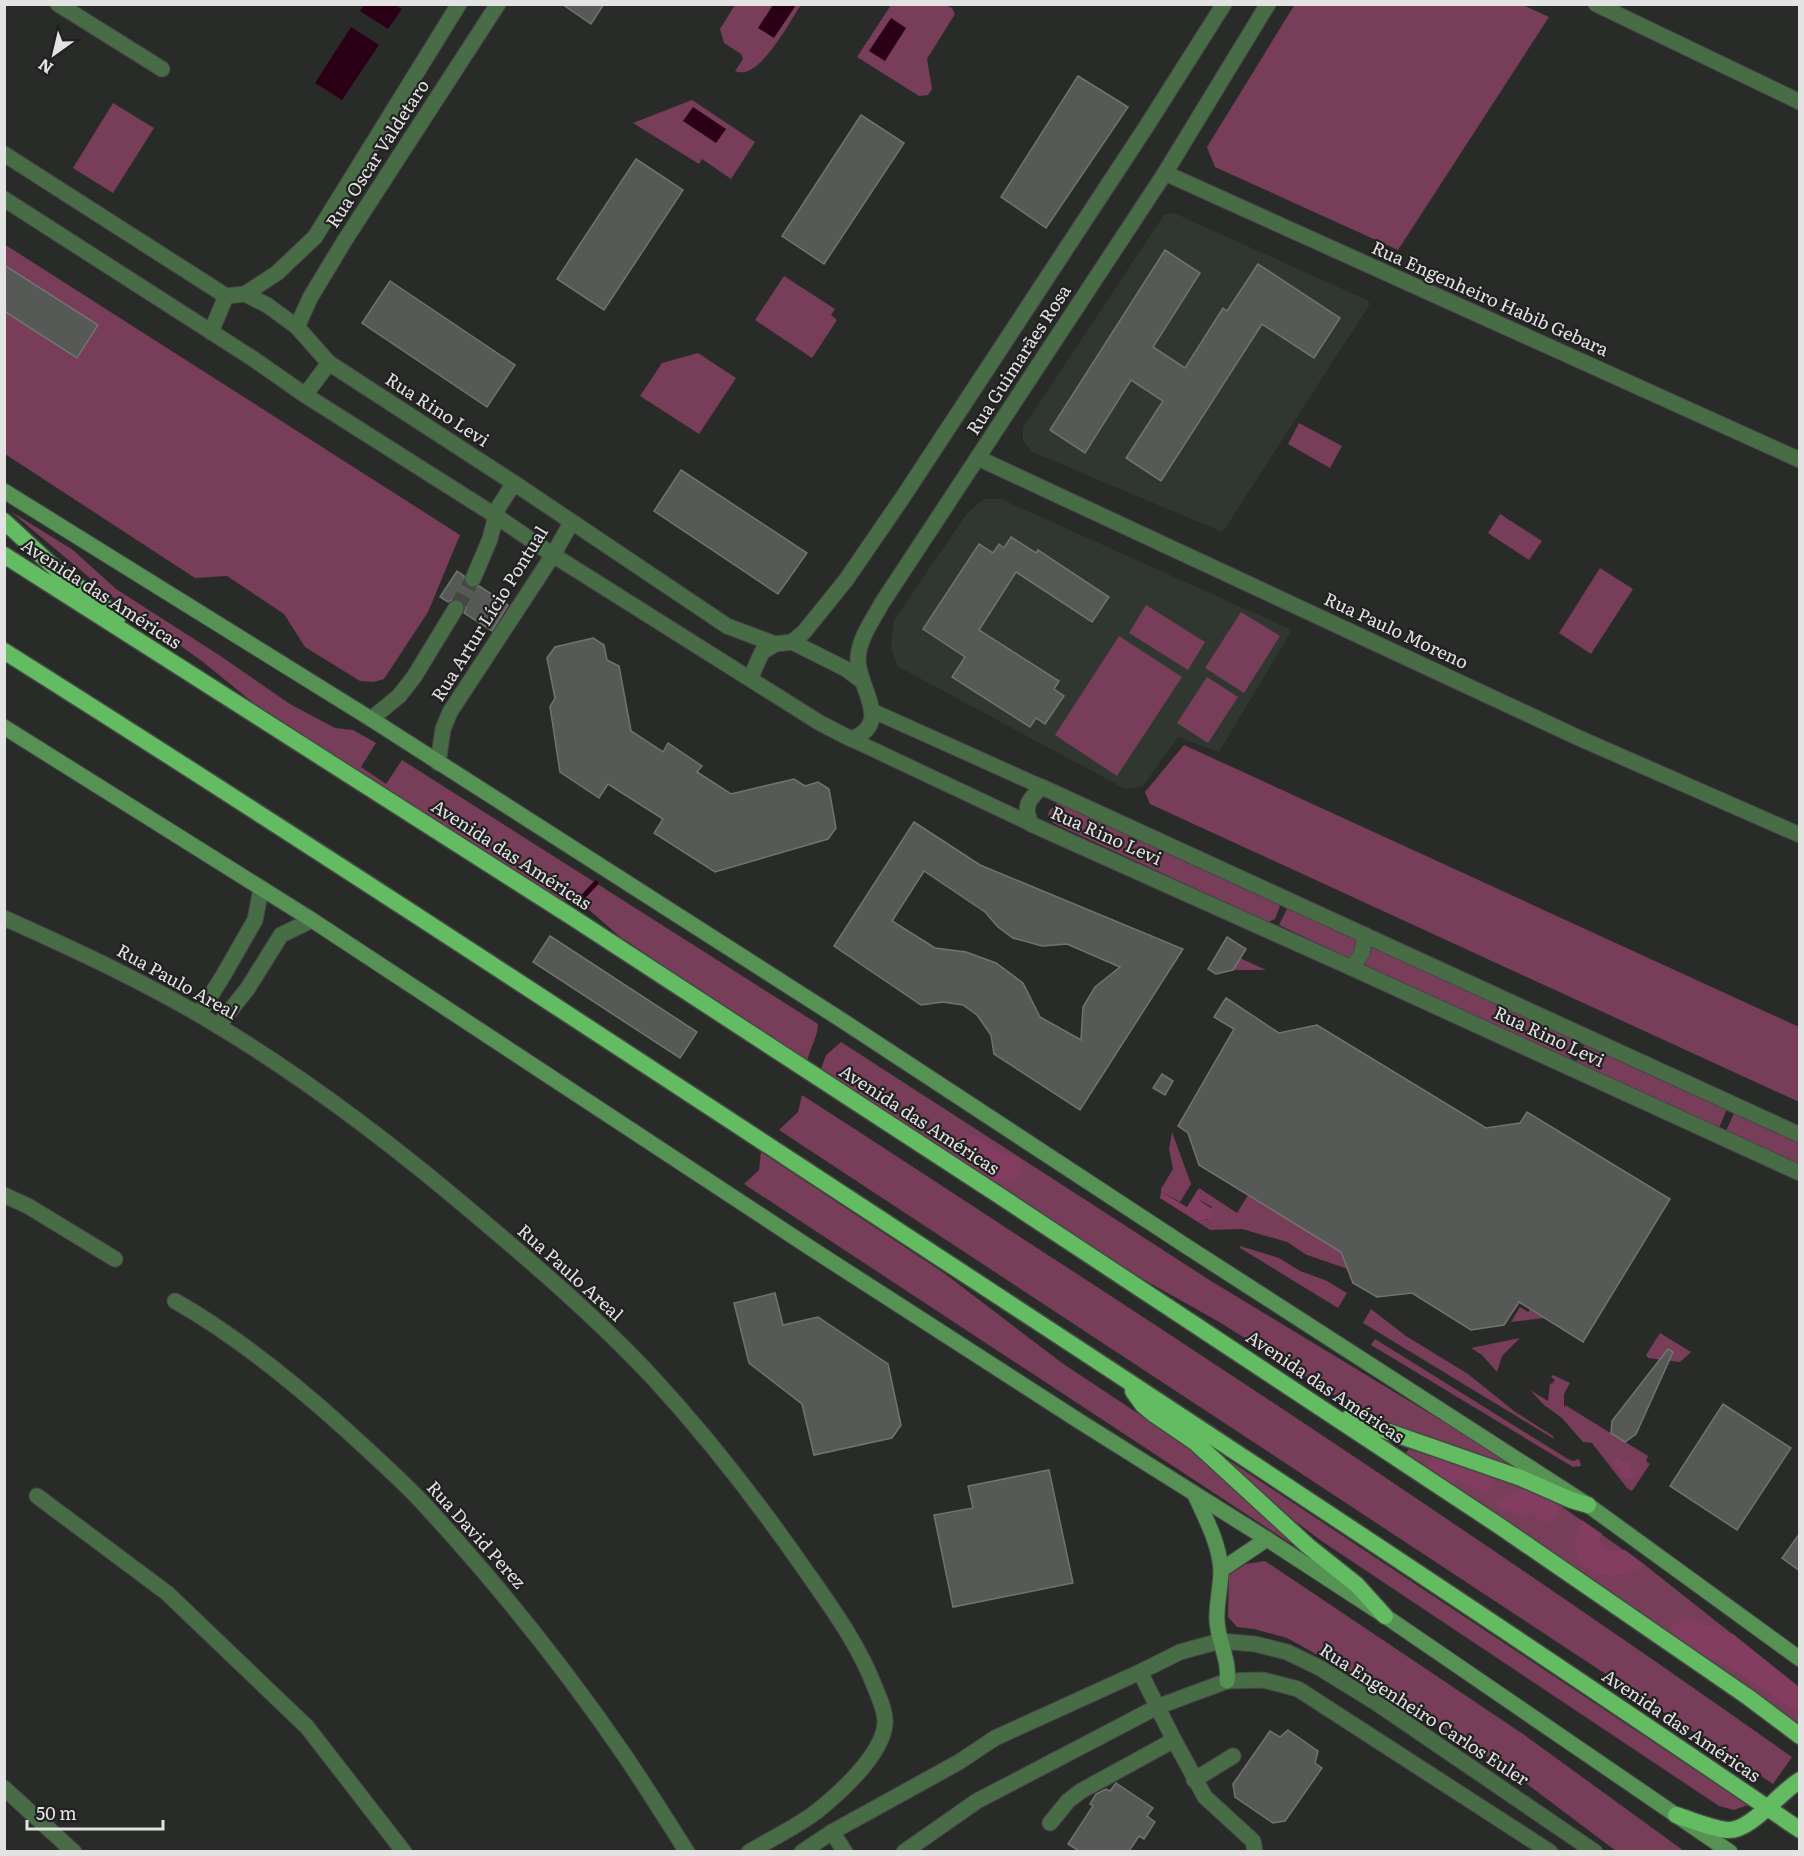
<svg xmlns="http://www.w3.org/2000/svg" width="1804" height="1856" font-family="Literata,serif">
	<style>
		.built { fill: #303630 }
		.green { fill: #773d59 }
		.forest { fill: #833d60 }
		.water { fill: #2b0017 }
		.lines { fill: none; stroke-linecap: round; stroke-linejoin: round }
		.stream { stroke: #2b0017; stroke-width: 5 }
		.building { fill: #575957; stroke: #717371; stroke-width: 1.5; fill-rule: evenodd }
		.minor-tunnel { stroke: #454745; stroke-width: 15; stroke-dasharray: 15 8; stroke-linecap: butt }
		.pedestrian-casing { stroke: #474847; stroke-width: 16 }
		.minor-casing { stroke: #474847; stroke-width: 17 }
		.secondary-casing { stroke: #474847; stroke-width: 17 }
		.trunk-casing { stroke: #474847; stroke-width: 19 }
		.pedestrian { stroke: #486d46; stroke-width: 14 }
		.minor { stroke: #486d46; stroke-width: 15 }
		.secondary { stroke: #559253; stroke-width: 15 }
		.trunk { stroke: #63bc61; stroke-width: 16 }
		.labels { text-anchor: middle; stroke-width: 4.5; stroke-linejoin: round; paint-order: stroke }
		.street-label { font-size: 18px; fill: #e2e3e2; stroke: #202120 }
	</style>
	<rect width="100%" height="100%" fill="#292b29"/>
	<g class="built">
		<polygon points="1174,213 1367,300 1370,304 1224,530 1220,531 1032,452 1023,441 1023,427 1164,215"/>
		<polygon points="984,499 1001,499 1292,630 1219,752 1178,737 1143,786 1125,789 897,666 891,647 894,620 968,512"/>
	</g>
	<g class="green">
		<polygon points="1295,4 1523,5 1549,17 1398,250 1215,167 1207,147"/>
		<path d="M735,5H801C789,22 759,82 735,71L743,59L741,54L724,43L720,29Z"/>
		<polygon points="891,5 946,5 952,8 955,14 927,59 932,89 928,95 919,96 857,57"/>
		<polygon points="692,100 755,142 731,179 702,159 699,164 633,123"/>
		<polygon points="113,103 154,128 113,193 73,168"/>
		<polygon points="4,244 460,535 428,612 384,679 374,682 360,681 305,647 284,614 227,576 195,578 5,454"/>
		<polygon points="784,276 835,309 831,315 837,320 812,358 755,320"/>
		<polygon points="698,353 736,378 699,434 640,396 662,363"/>
		<polygon points="1299,423 1342,446 1330,468 1288,444"/>
		<path d="M10,511L73,550L116,589L219,655L290,704L335,728L353,730L376,743L361,767L386,784L402,760L818,1024C818,1037 809,1049 807,1063L619,936L579,901L558,900L272,718L203,662L109,594Z"/>
		<polygon points="1500,514 1542,541 1529,560 1488,533"/>
		<polygon points="1600,568 1633,589 1591,654 1559,633"/>
		<polygon points="1146,605 1205,642 1188,670 1129,633"/>
		<polygon points="1241,612 1280,636 1244,693 1205,668"/>
		<polygon points="1119,636 1182,677 1117,776 1055,735"/>
		<polygon points="1207,677 1238,697 1208,743 1177,723"/>
		<polygon points="1184,745 1799,1027 1799,1102 1150,804 1145,792"/>
		<polygon points="1057,803 1062,803 1274,901 1280,906 1275,919 1268,922 1053,823 1048,816 1049,811"/>
		<polygon points="1288,907 1356,937 1357,951 1350,959 1279,925"/>
		<polygon points="1369,943 1578,1039 1569,1060 1363,965"/>
		<polygon points="1240,958 1266,970 1233,970"/>
		<polygon points="841,1042 1211,1281 1515,1465 1515,1469 1369,1417 1221,1323 1100,1255 820,1072 826,1055"/>
		<polygon points="1585,1044 1727,1109 1719,1128 1576,1063"/>
		<path d="M802,1095C871,1139 939,1184 1008,1229C1272,1400 1534,1575 1792,1757L1773,1784L779,1130L798,1112Z"/>
		<polygon points="1735,1111 1799,1141 1799,1165 1726,1131"/>
		<polygon points="1172,1132 1191,1184 1180,1202 1161,1192 1161,1189 1173,1169 1169,1149"/>
		<polygon points="761,1152 944,1273 1062,1363 1184,1444 1292,1540 1290,1543 744,1184 759,1170"/>
		<polygon points="1199,1188 1237,1213 1248,1195 1341,1252 1348,1269 1307,1255 1287,1242 1242,1229 1210,1230 1198,1222 1202,1220 1208,1220 1212,1207 1198,1199 1201,1194"/>
		<polygon points="1240,1246 1279,1258 1300,1271 1325,1280 1347,1293 1338,1308 1240,1248"/>
		<polygon points="1536,1304 1532,1311 1544,1318 1511,1322 1520,1307 1528,1312"/>
		<polygon points="1371,1309 1406,1336 1468,1374 1514,1411 1553,1436 1554,1439 1363,1323"/>
		<polygon points="1660,1333 1691,1352 1680,1362 1648,1358 1646,1355"/>
		<polygon points="1520,1338 1502,1356 1497,1372 1482,1355 1471,1348"/>
		<polygon points="1375,1339 1568,1459 1573,1461 1579,1459 1581,1466 1573,1467 1371,1345"/>
		<polygon points="1553,1375 1570,1383 1564,1394 1564,1408 1565,1405 1648,1456 1646,1461 1650,1464 1632,1491 1627,1488 1592,1443 1583,1442 1562,1418 1544,1405 1530,1390 1548,1401 1550,1383 1552,1384 1555,1380 1551,1377"/>
		<polygon points="1409,1449 1494,1477 1551,1499 1645,1565 1799,1687 1799,1726 1406,1453"/>
		<polygon points="1227,1459 1748,1805 1734,1810 1719,1806 1320,1540 1266,1499 1225,1462"/>
		<polygon points="1265,1561 1523,1734 1684,1851 1616,1851 1511,1772 1411,1707 1287,1638 1254,1629 1237,1627 1228,1617 1229,1575 1246,1564"/>
	</g>
	<g class="forest">
		<path d="M973,1135C984,1137 990,1146 999,1151C1007,1155 1015,1154 1022,1160L1021,1171L1017,1177L1012,1181L1000,1178L994,1186L953,1156V1144L956,1138Z"/>
		<polygon points="1199,1188 1201,1194 1199,1200 1214,1210 1211,1219 1202,1220 1198,1222 1160,1198 1161,1192 1187,1207"/>
		<path d="M1431,1456L1494,1477L1489,1490L1483,1492C1474,1487 1467,1482 1456,1480L1453,1486L1429,1469Z"/>
		<polygon points="1616,1457 1623,1462 1625,1460 1631,1462 1630,1469 1635,1472 1633,1478 1624,1478 1622,1476 1621,1468 1615,1468 1612,1461"/>
		<polygon points="1527,1488 1558,1504 1559,1510 1557,1516 1548,1523 1541,1522 1532,1513 1524,1517 1497,1506 1496,1501"/>
		<path d="M1582,1520L1602,1534L1600,1539L1602,1547L1613,1551L1625,1550L1645,1565C1623,1580 1595,1580 1577,1559L1575,1536Z"/>
		<polygon points="1689,1619 1733,1634 1799,1687 1799,1711 1794,1710 1725,1664 1689,1650 1666,1634 1677,1622"/>
	</g>
	<g class="water">
		<polygon points="365,4 395,5 402,9 388,29 360,11"/>
		<polygon points="773,5 796,5 774,38 758,28"/>
		<polygon points="891,18 906,28 885,61 869,51"/>
		<polygon points="351,27 379,45 342,100 315,83"/>
		<polygon points="693,107 726,129 716,143 683,121"/>
	</g>
	<g class="lines">
		<polyline class="stream" points="579,901 596,883"/>
	</g>
	<g class="building">
		<polygon points="562,4 604,4 591,24"/>
		<polygon points="1078,76 1128,107 1046,228 1001,197"/>
		<polygon points="861,115 904,143 824,264 782,236"/>
		<polygon points="636,159 683,190 604,310 557,279"/>
		<polygon points="1165,250 1200,273 1153,347 1185,368 1223,308 1227,311 1258,264 1340,318 1314,358 1262,324 1161,481 1126,458 1163,401 1131,380 1085,453 1050,430"/>
		<polygon points="4,265 98,325 77,358 4,311"/>
		<polygon points="390,281 515,365 487,407 362,323"/>
		<polygon points="681,470 807,553 778,594 654,511"/>
		<polygon points="1011,537 1036,553 1038,550 1109,597 1092,622 1016,572 979,630 1059,681 1054,689 1064,696 1045,724 1036,718 1030,727 952,677 965,657 923,629 979,544 993,553 999,544 1004,548"/>
		<polygon points="457,571 464,576 465,584 469,588 474,589 479,586 508,605 492,631 464,613 466,608 462,600 456,598 448,602 440,597"/>
		<polygon points="593,638 604,645 607,660 619,666 631,731 663,752 668,743 702,766 697,772 731,794 794,779 805,786 818,782 829,789 836,828 828,839 715,872 654,833 663,819 608,784 599,798 560,772 550,707 555,698 547,658 555,647"/>
		<path d="M914,822L980,865L1183,949L1080,1110L994,1054L991,1035L977,1015L963,1005L943,1002L921,1005L834,946ZM924,871L985,912L998,927L1013,938L1042,946L1067,944L1120,967L1095,987L1083,1007L1081,1040L1040,1017L1023,983L996,963L966,952L935,948L892,921Z"/>
		<polygon points="550,936 697,1032 680,1058 533,962"/>
		<polygon points="1227,937 1246,949 1233,970 1216,974 1208,969"/>
		<polygon points="1226,998 1279,1033 1317,1025 1486,1128 1520,1123 1527,1112 1670,1199 1583,1342 1519,1302 1504,1325 1471,1330 1412,1293 1377,1297 1353,1283 1341,1252 1199,1165 1188,1133 1178,1126 1234,1029 1214,1017"/>
		<polygon points="1162,1074 1173,1081 1165,1095 1153,1088"/>
		<polygon points="775,1293 783,1325 818,1317 888,1364 901,1425 892,1438 814,1455 802,1404 749,1363 734,1303"/>
		<polygon points="1668,1349 1673,1352 1636,1434 1625,1442 1611,1433 1612,1421"/>
		<polygon points="1723,1404 1791,1448 1737,1530 1670,1486"/>
		<polygon points="1049,1470 1073,1583 953,1607 934,1515 973,1508 968,1486"/>
		<polygon points="1800,1533 1800,1571 1782,1558"/>
		<polygon points="1288,1730 1318,1751 1315,1763 1322,1768 1285,1821 1273,1823 1235,1797 1233,1784 1270,1731 1280,1737"/>
		<polygon points="1116,1783 1153,1808 1147,1816 1155,1822 1144,1839 1139,1836 1129,1851 1079,1851 1068,1844 1093,1806 1090,1804 1096,1794 1106,1789 1110,1791"/>
	</g>
	<g class="lines">
		<polyline class="minor-tunnel" points="456,608 473,579"/>
		<defs>
			<g id="pedestrian">
				<polyline points="873,711 1042,787"/>
				<polyline points="851,739 1031,824"/>
			</g>
			<g id="minor">
				<polyline points="58,4 162,69"/>
				<polyline points="1596,4 1800,102"/>
				<polyline points="4,154 226,296 245,294 267,305 297,327 329,363 514,483 727,626 775,644 792,642 846,669 862,681"/>
				<polyline points="1165,173 1800,460"/>
				<path d="M4,199L252,358L305,395L496,516L553,555L820,723L851,739C894,724 857,687 858,658C859,638 873,620 882,603L1165,173L1268,4"/>
				<polyline points="245,294 277,273 315,237 459,4"/>
				<polyline points="297,327 310,298 345,240 498,4"/>
				<polyline points="211,332 226,296"/>
				<polyline points="305,395 329,363"/>
				<polyline points="978,458 1579,738 1800,835"/>
				<polyline points="473,579 490,539 498,508 514,483"/>
				<polyline points="792,642 804,632 846,580 903,497 1148,124 1224,4"/>
				<polyline points="750,679 762,652 775,644"/>
				<polyline points="371,719 399,696 414,677 456,608"/>
				<polyline points="438,763 443,729 450,712 553,555 571,523"/>
				<path d="M4,918C78,951 151,985 220,1027C309,1081 392,1144 471,1211C534,1264 598,1319 654,1379C710,1440 761,1506 808,1574C834,1611 860,1647 876,1690C880,1700 886,1713 885,1724C882,1755 840,1793 816,1812C796,1827 771,1839 749,1852"/>
				<polyline points="1352,968 1362,953 1365,935"/>
				<polyline points="199,1014 223,976 255,920 261,889"/>
				<polyline points="218,1026 248,988 281,935 312,920"/>
				<path d="M1800,1135L1042,787C1028,800 1023,806 1031,824L1352,968L1800,1173"/>
				<polyline points="4,1195 28,1206 115,1259"/>
				<path d="M175,1301C237,1336 293,1382 345,1429C371,1453 397,1476 421,1501C494,1580 562,1664 623,1753C645,1785 666,1819 687,1852"/>
				<polyline points="37,1496 167,1593 307,1727 404,1852"/>
				<polyline points="1174,1740 1205,1797 1253,1841 1255,1852"/>
				<polyline points="1194,1780 1233,1756"/>
				<polyline points="4,1788 74,1852"/>
				<polyline points="1050,1823 1068,1801 1081,1791 1174,1740 1140,1672"/>
				<polyline points="832,1832 845,1852"/>
				<polyline points="802,1852 832,1832 959,1762 995,1738 1140,1672 1180,1652 1220,1641 1255,1644 1287,1652 1320,1668 1375,1702 1595,1852"/>
				<polyline points="904,1852 977,1801 1157,1707 1227,1681 1263,1680 1298,1689 1550,1852"/>
			</g>
			<g id="secondary">
				<polyline points="4,491 371,719 840,1019 1186,1246 1588,1505 1800,1659"/>
				<polyline points="4,727 312,920 809,1247 1079,1421 1267,1539 1385,1616 1730,1852"/>
				<path d="M1195,1495C1206,1519 1219,1543 1221,1570C1221,1587 1216,1604 1217,1621C1218,1642 1230,1660 1227,1681"/>
				<polyline points="1221,1570 1267,1539"/>
			</g>
			<g id="trunk">
				<polyline points="4,521 58,571 118,617"/>
				<polyline points="4,555 572,917 997,1194 1501,1527 1748,1697 1800,1736"/>
				<path d="M4,651C318,849 627,1053 937,1256C1226,1445 1515,1635 1800,1830"/>
				<polyline points="1133,1391 1143,1405 1155,1415 1196,1443 1308,1546 1357,1585 1385,1616"/>
				<polyline points="1349,1418 1521,1478 1571,1500 1588,1505"/>
				<path d="M1676,1815C1692,1820 1710,1828 1727,1830C1750,1832 1779,1793 1800,1780"/>
			</g>
		</defs>
		<use href="#pedestrian" class="pedestrian-casing"/>
		<use href="#minor" class="minor-casing"/>
		<use href="#secondary" class="secondary-casing"/>
		<use href="#trunk" class="trunk-casing"/>
		<use href="#pedestrian" class="pedestrian"/>
		<use href="#minor" class="minor"/>
		<use href="#secondary" class="secondary"/>
		<use href="#trunk" class="trunk"/>
	</g>
	<g class="labels">
		<g class="street-label">
			<text transform="translate(378 154) rotate(-57)" y="6">Rua Oscar Valdetaro</text>
			<text transform="translate(1490 299) rotate(24)" y="6">Rua Engenheiro Habib Gebara</text>
			<text transform="translate(1019 360) rotate(-57)" y="6">Rua Guimarães Rosa</text>
			<text transform="translate(437 410) rotate(33)" y="6">Rua Rino Levi</text>
			<text transform="translate(101 594) rotate(33)" y="6">Avenida das Américas</text>
			<text transform="translate(490 614) rotate(-58)" y="6">Rua Artur Lício Pontual</text>
			<text transform="translate(1396 631) rotate(25)" y="6">Rua Paulo Moreno</text>
			<text transform="translate(1106 836) rotate(24)" y="6">Rua Rino Levi</text>
			<text transform="translate(511 855) rotate(33)" y="6">Avenida das Américas</text>
			<text transform="translate(177 982) rotate(29)" y="6">Rua Paulo Areal</text>
			<text transform="translate(1549 1037) rotate(25)" y="6">Rua Rino Levi</text>
			<text transform="translate(919 1120) rotate(33)" y="6">Avenida das Américas</text>
			<text transform="translate(570 1273) rotate(42)" y="6">Rua Paulo Areal</text>
			<text transform="translate(1325 1387) rotate(34)" y="6">Avenida das Américas</text>
			<text transform="translate(476 1535) rotate(48)" y="6">Rua David Perez</text>
			<text transform="translate(1424 1715) rotate(33)" y="6">Rua Engenheiro Carlos Euler</text>
			<text transform="translate(1681 1726) rotate(34)" y="6">Avenida das Américas</text>
		</g>
	</g>
	<rect width="1804" height="1856" fill="none" stroke="#e2e3e2" stroke-width="12"/>
	<g transform="translate(54 54) rotate(214)" stroke="#202120" stroke-width="4.5" paint-order="stroke">
	<path d="M0-4.5L10 22L0 15L-10 22Z" fill="#e2e3e2"/>
	<text y="-9" font-size="16" font-weight="bold" text-anchor="middle" fill="#e2e3e2">N</text>
	</g>
	<path d="M27 1820v9h136v-9" fill="none" stroke="#e2e3e2" stroke-width="3"/>
	<text x="36" y="1820" font-size="18" fill="#e2e3e2" stroke="#202120" stroke-width="4.5" paint-order="stroke">50 m</text>
</svg>
